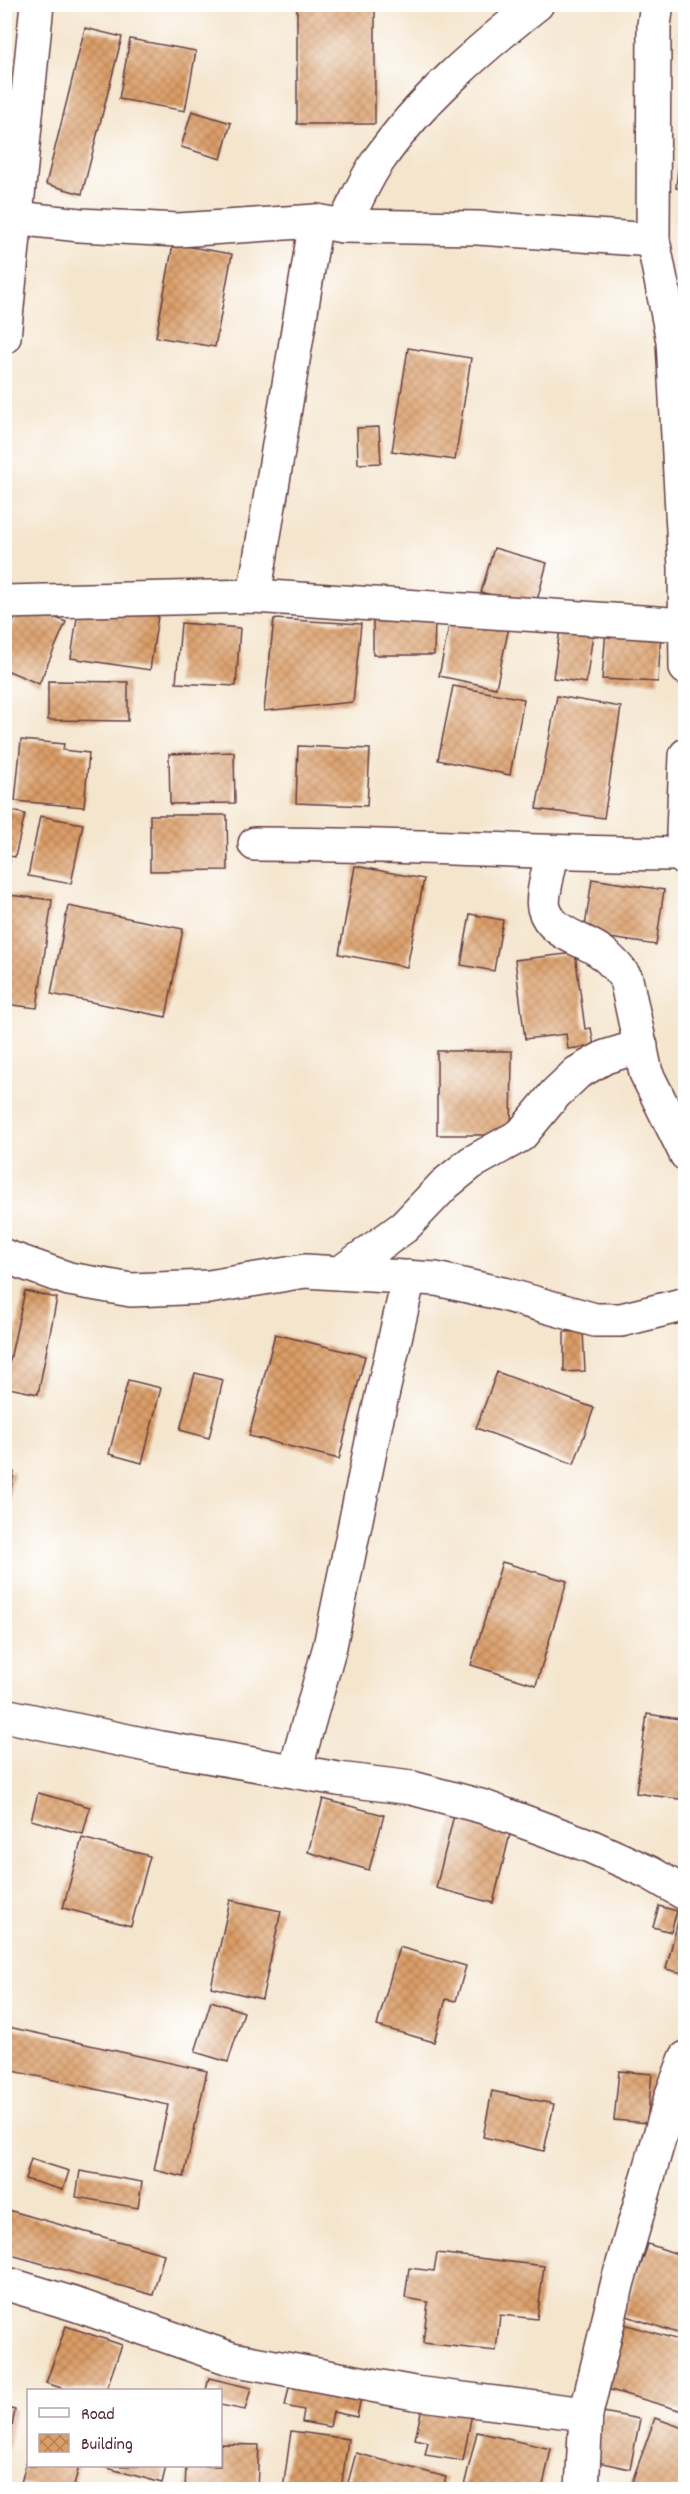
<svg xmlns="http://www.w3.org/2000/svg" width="690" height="2494" font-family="Dekko,sans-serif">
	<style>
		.building { fill: url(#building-cross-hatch) }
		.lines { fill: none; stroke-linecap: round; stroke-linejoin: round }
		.minor-casing { stroke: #643d43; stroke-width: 36 }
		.minor { stroke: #fff; stroke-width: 33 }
	</style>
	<defs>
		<pattern id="building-cross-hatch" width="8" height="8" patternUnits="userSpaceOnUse" patternTransform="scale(1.5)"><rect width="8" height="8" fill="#db9e67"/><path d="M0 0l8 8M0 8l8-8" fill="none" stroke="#b48055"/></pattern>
	</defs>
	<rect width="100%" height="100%" fill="#fff"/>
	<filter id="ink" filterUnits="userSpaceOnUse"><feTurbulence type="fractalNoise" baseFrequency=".0167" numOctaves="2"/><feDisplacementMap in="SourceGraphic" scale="12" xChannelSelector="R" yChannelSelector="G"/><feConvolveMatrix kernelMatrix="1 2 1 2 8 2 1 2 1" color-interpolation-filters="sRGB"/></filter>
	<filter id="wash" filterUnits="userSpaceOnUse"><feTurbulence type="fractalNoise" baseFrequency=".008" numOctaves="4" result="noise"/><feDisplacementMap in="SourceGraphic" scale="24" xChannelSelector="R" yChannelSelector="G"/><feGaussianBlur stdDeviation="1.35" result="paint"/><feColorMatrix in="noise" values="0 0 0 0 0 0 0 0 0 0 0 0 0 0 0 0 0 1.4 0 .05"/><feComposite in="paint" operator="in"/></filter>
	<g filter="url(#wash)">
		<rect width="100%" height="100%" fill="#f4e5cd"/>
		<g id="blocks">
			<g class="building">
				<rect x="297" y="4" width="78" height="120"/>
				<polygon points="85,28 122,37 82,194 46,184"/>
				<polygon points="130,39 196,51 185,111 119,99"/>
				<polygon points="192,111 231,123 221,159 181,147"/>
				<polygon points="684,111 686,111 686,189 676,188"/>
				<polygon points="685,206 686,206 686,222 681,220"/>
				<polygon points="173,244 232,254 215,347 156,337"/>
				<polygon points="408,348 471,358 455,460 392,451"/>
				<polygon points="379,427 381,463 358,464 357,428"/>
				<polygon points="494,548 547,563 535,608 481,592"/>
				<polygon points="21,604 66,622 39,684 4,669 4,642"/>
				<polygon points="79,604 158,616 150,670 71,658"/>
				<polygon points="451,615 509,627 496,688 439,676"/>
				<polygon points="274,619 361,624 353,702 264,711"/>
				<polygon points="373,619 435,620 434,655 373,655"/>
				<polygon points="181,623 240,628 236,686 176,683"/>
				<polygon points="560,629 593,634 586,683 553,678"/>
				<polygon points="606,630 661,633 658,682 602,679"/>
				<polygon points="48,681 128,682 128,721 48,720"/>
				<polygon points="453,686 524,699 510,775 438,760"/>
				<polygon points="557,696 621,707 604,818 536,809"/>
				<polygon points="21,740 64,744 63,750 89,753 84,807 15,801"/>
				<polygon points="298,746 370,749 367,806 296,803"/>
				<polygon points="234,752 235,803 170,804 169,754"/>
				<polygon points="4,809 25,814 15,857 4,855"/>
				<polygon points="150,815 227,815 228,870 150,871"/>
				<polygon points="40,816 83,824 71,884 28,876"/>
				<polygon points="4,859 10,860 6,880 4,880"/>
				<polygon points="355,866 424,879 407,967 339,954"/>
				<polygon points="592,879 664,890 656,945 584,934"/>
				<polygon points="8,895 52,900 37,1008 4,1004 4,924"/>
				<polygon points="68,906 183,929 166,1017 51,994"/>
				<polygon points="470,914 503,920 494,971 461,965"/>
				<polygon points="575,953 585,1029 591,1028 594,1046 568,1049 566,1034 525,1039 515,960"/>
				<polygon points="437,1051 512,1051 511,1135 437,1135"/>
				<polygon points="25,1291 57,1298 38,1394 4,1387"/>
				<polygon points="583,1331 585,1371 564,1372 564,1332"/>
				<polygon points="275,1334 365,1356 339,1459 249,1436"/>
				<polygon points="497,1372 594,1408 574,1464 476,1428"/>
				<polygon points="195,1373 223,1380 209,1438 180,1430"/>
				<polygon points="128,1380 161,1388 142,1463 109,1454"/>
				<polygon points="4,1470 14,1472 6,1515 4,1515"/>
				<polygon points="502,1562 567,1581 536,1685 471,1665"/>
				<polygon points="647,1714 686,1720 686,1800 636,1793"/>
				<polygon points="38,1793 90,1807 83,1834 31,1820"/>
				<polygon points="323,1799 384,1815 369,1870 308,1852"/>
				<polygon points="454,1815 511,1830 493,1903 436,1888"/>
				<polygon points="82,1838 150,1856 131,1926 63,1908"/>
				<polygon points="230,1900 281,1911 262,1999 211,1987"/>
				<polygon points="659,1906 677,1911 671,1932 653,1927"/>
				<polygon points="679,1917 686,1919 686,1974 666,1969"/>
				<polygon points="399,1947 466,1966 456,2001 446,1999 434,2042 377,2026"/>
				<polygon points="211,2001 244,2012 228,2062 195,2052"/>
				<polygon points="4,2026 207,2071 184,2177 154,2170 168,2105 4,2069"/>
				<polygon points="619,2071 652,2074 647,2123 614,2120"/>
				<polygon points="492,2091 554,2104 544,2151 483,2137"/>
				<polygon points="31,2159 69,2171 63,2190 25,2179"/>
				<polygon points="80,2171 142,2182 138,2208 76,2197"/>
				<polygon points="8,2210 164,2254 153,2295 4,2253 4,2222"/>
				<polygon points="648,2244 686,2257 686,2336 624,2315"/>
				<polygon points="437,2253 544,2266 537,2319 500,2315 496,2351 423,2343 428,2302 405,2298 409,2268 434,2271"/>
				<polygon points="617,2322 686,2342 686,2412 597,2386"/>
				<polygon points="66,2326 122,2345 106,2390 67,2390 46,2383"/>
				<polygon points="292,2373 363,2388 357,2417 333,2412 330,2427 302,2422 304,2410 285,2406"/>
				<polygon points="209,2378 251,2388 245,2410 220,2405 220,2390 206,2390"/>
				<polygon points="4,2407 15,2410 6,2458 4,2458"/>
				<polygon points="422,2408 473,2408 463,2461 425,2455 428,2442 415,2439"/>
				<polygon points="603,2412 640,2419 630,2469 593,2461"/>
				<polygon points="655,2418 686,2429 686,2490 629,2490"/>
				<polygon points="291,2431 348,2439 341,2490 283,2490"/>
				<polygon points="477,2432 551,2449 542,2490 463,2490"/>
				<polygon points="220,2444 259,2445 257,2490 185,2490 186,2466 220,2466"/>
				<polygon points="356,2453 446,2477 442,2490 346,2490"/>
				<polygon points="28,2456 28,2466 79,2466 73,2490 47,2490 21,2483"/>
				<polygon points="100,2466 166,2466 162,2483"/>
			</g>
		</g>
	</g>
	<g filter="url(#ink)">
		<use href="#blocks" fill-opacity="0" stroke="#643d43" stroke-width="1.5"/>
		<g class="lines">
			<defs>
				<g id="minor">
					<polyline points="657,4 654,25 653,240 673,341 685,568 686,668"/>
					<polyline points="16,218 80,225 178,230 316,221 343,226 478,228 653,240"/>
					<path d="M343,226C355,205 364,181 378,161C420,100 479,50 537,4"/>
					<polyline points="4,337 37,4"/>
					<polyline points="254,596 316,221"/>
					<polyline points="4,602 254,596 686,625"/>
					<polyline points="686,755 683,833 686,860"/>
					<path d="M255,844C398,844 541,853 685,854"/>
					<path d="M552,853C550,866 541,897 544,908C551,934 582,938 601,952C611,960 619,968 626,979L646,1073L686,1154"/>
					<polyline points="4,1256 69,1279 131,1290 209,1287 305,1271 436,1279 503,1294 595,1320 621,1320 686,1304"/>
					<polyline points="340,1273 404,1227 445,1184 471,1163 521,1135 555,1094 577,1073 605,1057 641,1046"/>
					<polyline points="4,1715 161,1748 338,1779 412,1788 484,1807 590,1846 650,1873 686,1894"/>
					<polyline points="295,1771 330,1646 376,1422 409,1277"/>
					<polyline points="4,2283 74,2304 232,2359 414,2393 586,2414"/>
					<polyline points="582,2490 586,2414 618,2281 671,2097 686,2058"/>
				</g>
			</defs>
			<use href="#minor" class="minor-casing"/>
			<use href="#minor" class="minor"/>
		</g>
	</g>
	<rect width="690" height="2494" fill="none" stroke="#fff" stroke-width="24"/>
	<rect x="27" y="2389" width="195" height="78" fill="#ffffff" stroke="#b7a5aa" stroke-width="1.5"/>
	<rect x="39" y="2408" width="30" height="9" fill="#ffffff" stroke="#b7a5aa" stroke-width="1.5"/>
	<text x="81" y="2419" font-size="18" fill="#4a1f2b">Road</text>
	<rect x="39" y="2434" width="30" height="18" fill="url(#building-cross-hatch)" stroke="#b7a5aa" stroke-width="1.5"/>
	<text x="81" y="2449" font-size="18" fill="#4a1f2b">Building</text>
</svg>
